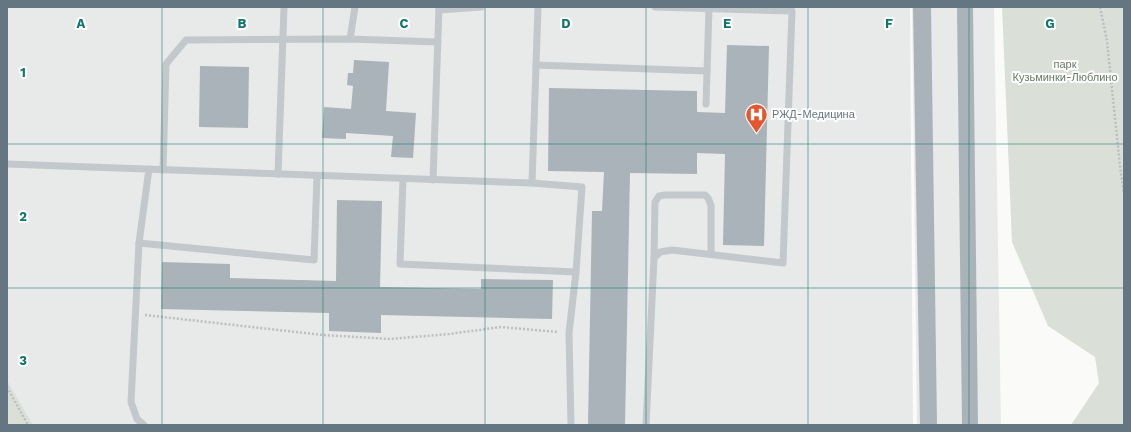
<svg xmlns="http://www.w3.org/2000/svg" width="1131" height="432" font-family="'Work Sans',sans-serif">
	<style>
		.built { fill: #e8e9e9 }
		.green { fill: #dadfd7 }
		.building { fill: #aab3b9 }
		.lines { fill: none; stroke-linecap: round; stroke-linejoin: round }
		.path { stroke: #bbbfc2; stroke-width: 2.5; stroke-dasharray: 2 2; stroke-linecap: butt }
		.service { stroke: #c3c8cc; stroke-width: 7 }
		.grid { fill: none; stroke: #0f766e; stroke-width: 1; stroke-opacity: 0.55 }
		.labels { text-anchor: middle; stroke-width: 4; stroke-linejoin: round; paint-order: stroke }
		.park-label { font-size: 11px; fill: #687a64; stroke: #fff }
		.poi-label { font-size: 11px; fill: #657683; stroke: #fff; text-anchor: start }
		.grid-label { font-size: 13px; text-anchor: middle; font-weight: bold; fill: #0f766e; stroke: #fff; stroke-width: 4; stroke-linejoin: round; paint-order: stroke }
	</style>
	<rect width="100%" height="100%" fill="#fafaf8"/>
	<g class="built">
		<polygon points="8,7 910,7 913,425 33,425 7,380"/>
		<polygon points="912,7 994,7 1001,425 917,425"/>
	</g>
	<g class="green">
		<polygon points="1002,7 1124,7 1124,425 1071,425 1099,383 1095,357 1048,326 1012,242"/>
		<polygon points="7,380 33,425 7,425"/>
	</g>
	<g class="building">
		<polygon points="913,7 931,7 937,425 920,425"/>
		<polygon points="957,7 973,7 978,425 962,425"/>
		<polygon points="727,45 769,46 764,246 723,245 725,154 697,153 697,174 630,173 625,425 588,425 592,211 602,211 604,172 548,171 549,88 697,91 697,112 725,113"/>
		<polygon points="354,60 389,62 386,111 416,113 413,158 391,157 393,136 346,133 346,139 322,138 324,107 351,109 353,86 347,85 348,73 353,73"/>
		<polygon points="200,66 249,67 248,128 199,127"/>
		<polygon points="337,200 382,201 380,287 481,289 481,279 553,280 552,319 381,315 381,333 329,331 329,313 161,309 162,262 230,264 230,278 336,281"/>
	</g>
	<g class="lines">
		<g class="path">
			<polyline points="1100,7 1107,41 1120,166 1124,194"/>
			<polyline points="145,315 323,335 390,339 449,334 501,327 558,332"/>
			<polyline points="7,387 28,425"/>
		</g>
		<g class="service">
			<polyline points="439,10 481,7"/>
			<polyline points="350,39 355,7"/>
			<polyline points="536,65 707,71"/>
			<polyline points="706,104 709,8"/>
			<polyline points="7,164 532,183 582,187 576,272 569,333 571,425"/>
			<polyline points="163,170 166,64 186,40 350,39 438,42"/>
			<polyline points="278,174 284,7"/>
			<polyline points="403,179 400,264 576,272"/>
			<polyline points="433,180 439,7"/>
			<polyline points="532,183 538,7"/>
			<polyline points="139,243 314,260 317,176"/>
			<polyline points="654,258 655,202 659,196 665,195 705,195 708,198 711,205 711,254"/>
			<polyline points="144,425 137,419 131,402 139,243 149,169"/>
			<polyline points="646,425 654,258 660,252 672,250 783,263 792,11 655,7"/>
		</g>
	</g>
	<path class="grid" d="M162,7V425M323,7V425M485,7V425M646,7V425M808,7V425M969,7V425M7,144H1124M7,288H1124"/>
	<defs>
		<symbol id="hospital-pin" viewBox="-11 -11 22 30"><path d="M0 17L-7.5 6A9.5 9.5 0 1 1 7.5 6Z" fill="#e4572e" stroke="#fff"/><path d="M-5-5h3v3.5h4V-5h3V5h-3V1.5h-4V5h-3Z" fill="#fff"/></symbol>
	</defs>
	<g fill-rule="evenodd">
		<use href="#hospital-pin" x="744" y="102" width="25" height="34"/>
	</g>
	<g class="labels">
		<g class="park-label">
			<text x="1065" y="68">парк<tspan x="1065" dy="13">Кузьминки-Люблино</tspan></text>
		</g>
		<g class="poi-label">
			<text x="772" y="118">РЖД-Медицина</text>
		</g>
	</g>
	<g class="grid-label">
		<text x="81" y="28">A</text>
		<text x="242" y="28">B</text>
		<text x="404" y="28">C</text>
		<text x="566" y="28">D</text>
		<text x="727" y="28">E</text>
		<text x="889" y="28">F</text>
		<text x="1050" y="28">G</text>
		<text x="23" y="77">1</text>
		<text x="23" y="221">2</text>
		<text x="23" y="365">3</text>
	</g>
	<rect width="1131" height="432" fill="none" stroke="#657683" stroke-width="16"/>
</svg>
